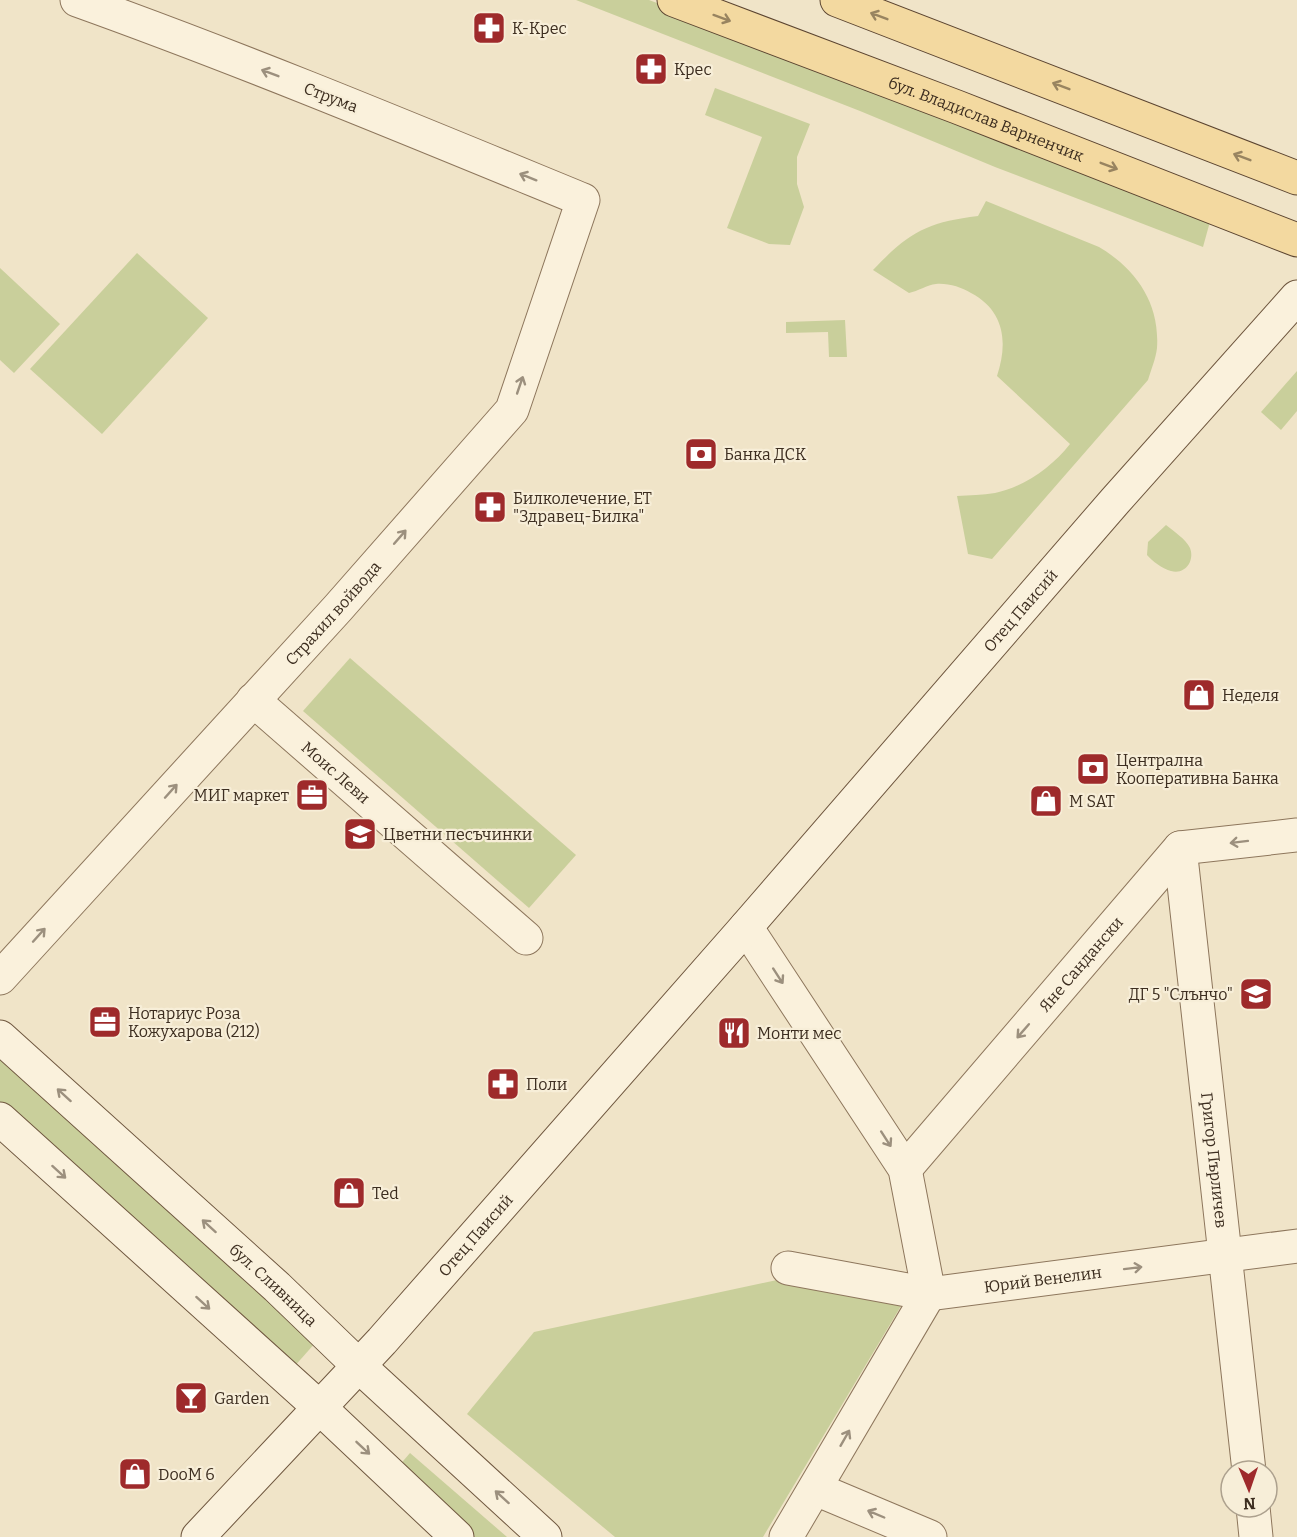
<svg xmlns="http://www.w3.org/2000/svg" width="1297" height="1537" font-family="Bitter,serif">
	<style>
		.green { fill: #c9cf9b }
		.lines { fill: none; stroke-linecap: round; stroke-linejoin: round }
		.street-casing { stroke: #8d765c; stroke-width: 35 }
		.secondary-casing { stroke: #6f573f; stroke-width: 35 }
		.primary-casing { stroke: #5b4430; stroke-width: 35 }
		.street { stroke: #faf1dc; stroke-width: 33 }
		.secondary { stroke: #faf1dc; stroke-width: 33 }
		.primary { stroke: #f3d9a0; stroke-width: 33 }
		.oneway { stroke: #988460 }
		.oneway2 { stroke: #9c907e }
		.labels { text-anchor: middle; stroke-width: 4.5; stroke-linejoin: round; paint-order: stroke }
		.poi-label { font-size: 16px; fill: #3d2e20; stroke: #f7eed8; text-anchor: start }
		.street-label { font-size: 16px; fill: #3d2e20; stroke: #f7eed8 }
	</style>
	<rect width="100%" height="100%" fill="#f0e4c8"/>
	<g class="green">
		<polygon points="576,0 649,0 957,116 1211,218 1203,247 995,167 860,111"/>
		<polygon points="715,88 810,124 797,157 797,184 804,207 790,245 769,244 727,228 762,137 705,115"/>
		<path d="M986,201L1099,247C1136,269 1160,303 1157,348C1156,358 1151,370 1148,380L992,559L968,554L957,496C969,495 983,495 995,493C1024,487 1052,467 1070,444L997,376C1008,343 1005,311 971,293C961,287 948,283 936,284C927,285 918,291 909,293L873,270C908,233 927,222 978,216Z"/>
		<polygon points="137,253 208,318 102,434 30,369"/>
		<polygon points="0,268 60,324 14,373 0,360"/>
		<polygon points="845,320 847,357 829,357 828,332 786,333 786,322"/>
		<polygon points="1297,371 1297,411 1281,430 1261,412"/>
		<path d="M1166,525C1173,531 1186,539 1190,548C1195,561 1185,575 1171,571C1163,569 1152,561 1147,555L1148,542Z"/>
		<polygon points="350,658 576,855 529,908 303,711"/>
		<polygon points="0,1042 324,1333 285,1377 0,1119"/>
		<polygon points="777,1280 901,1306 763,1537 615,1537 467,1414 534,1332"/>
		<polygon points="410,1453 507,1537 463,1537 391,1475"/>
	</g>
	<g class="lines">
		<defs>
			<g id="street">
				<path id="s1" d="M253,700L526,938"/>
				<path id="s2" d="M1180,848L1249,1471"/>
				<polyline points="746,927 905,1169 929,1294 786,1537"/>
				<path id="s3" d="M0,978L338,608L512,410L583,200C415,131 247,61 77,0"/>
				<path id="s4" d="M905,1169L1180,848L1297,835"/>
				<path id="s5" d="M788,1268L929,1294L1297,1246"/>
				<polyline points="816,1489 930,1537"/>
				<polyline points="1253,1507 1256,1537"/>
			</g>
			<g id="secondary">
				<path id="s6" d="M0,1037L277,1287L359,1366L545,1537"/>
				<polyline points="0,1119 320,1408 457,1537"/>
				<path id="s7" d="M198,1537L382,1341L746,927L1115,501L1297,297"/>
			</g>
			<g id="primary">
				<path id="s8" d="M674,0L957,107L1297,240"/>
				<polyline points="837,0 1297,178"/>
			</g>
		</defs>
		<use href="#street" class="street-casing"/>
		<use href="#secondary" class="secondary-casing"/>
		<use href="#primary" class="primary-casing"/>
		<use href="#street" class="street"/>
		<use href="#secondary" class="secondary"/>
		<use href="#primary" class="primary"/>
	</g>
	<defs><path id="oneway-shaft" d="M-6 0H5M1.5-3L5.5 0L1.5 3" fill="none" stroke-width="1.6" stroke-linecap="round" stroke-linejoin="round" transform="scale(1.5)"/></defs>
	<g class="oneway">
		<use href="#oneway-shaft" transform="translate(879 16) rotate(-159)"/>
		<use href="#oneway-shaft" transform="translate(722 18) rotate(20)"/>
		<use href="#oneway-shaft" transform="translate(1061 86) rotate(-159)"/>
		<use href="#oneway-shaft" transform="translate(1242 157) rotate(-159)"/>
		<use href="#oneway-shaft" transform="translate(1109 166) rotate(21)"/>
	</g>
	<g class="oneway2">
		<use href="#oneway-shaft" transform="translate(270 73) rotate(-159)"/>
		<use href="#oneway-shaft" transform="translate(528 177) rotate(-158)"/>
		<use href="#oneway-shaft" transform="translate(520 385) rotate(-71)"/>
		<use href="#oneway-shaft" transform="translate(400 537) rotate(-49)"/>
		<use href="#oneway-shaft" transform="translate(171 791) rotate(-48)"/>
		<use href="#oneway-shaft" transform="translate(1239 842) rotate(173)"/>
		<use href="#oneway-shaft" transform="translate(39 935) rotate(-48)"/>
		<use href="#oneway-shaft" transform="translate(778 976) rotate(57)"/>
		<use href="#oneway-shaft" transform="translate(1023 1031) rotate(131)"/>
		<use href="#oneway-shaft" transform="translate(64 1095) rotate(-138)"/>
		<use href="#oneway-shaft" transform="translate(886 1139) rotate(57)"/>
		<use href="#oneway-shaft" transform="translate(59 1172) rotate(42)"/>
		<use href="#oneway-shaft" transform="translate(209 1226) rotate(-138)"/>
		<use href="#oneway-shaft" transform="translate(1133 1268) rotate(-7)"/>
		<use href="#oneway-shaft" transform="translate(203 1303) rotate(42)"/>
		<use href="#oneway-shaft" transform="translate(845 1438) rotate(-60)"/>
		<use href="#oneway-shaft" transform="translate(363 1448) rotate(43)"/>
		<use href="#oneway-shaft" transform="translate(502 1497) rotate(-138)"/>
		<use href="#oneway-shaft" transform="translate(876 1514) rotate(-157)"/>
	</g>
	<defs>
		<symbol id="pharmacy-square" viewBox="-11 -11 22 22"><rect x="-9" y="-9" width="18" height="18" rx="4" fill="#9e2a2b" stroke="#f7eed8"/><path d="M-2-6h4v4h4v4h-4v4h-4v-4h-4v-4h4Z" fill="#fff"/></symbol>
		<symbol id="bank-square" viewBox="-11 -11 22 22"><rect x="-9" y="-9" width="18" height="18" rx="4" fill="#9e2a2b" stroke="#f7eed8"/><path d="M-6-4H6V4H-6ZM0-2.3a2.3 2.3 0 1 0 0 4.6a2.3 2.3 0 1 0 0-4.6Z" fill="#fff"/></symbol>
		<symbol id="shop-square" viewBox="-11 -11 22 22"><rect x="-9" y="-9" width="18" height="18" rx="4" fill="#9e2a2b" stroke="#f7eed8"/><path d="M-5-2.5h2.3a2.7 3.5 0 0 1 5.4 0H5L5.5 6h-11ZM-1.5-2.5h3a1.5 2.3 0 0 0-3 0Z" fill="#fff"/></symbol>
		<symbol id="office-square" viewBox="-11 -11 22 22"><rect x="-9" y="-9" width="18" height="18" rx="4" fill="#9e2a2b" stroke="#f7eed8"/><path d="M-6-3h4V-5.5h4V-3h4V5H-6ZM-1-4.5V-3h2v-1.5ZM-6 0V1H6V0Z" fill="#fff"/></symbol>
		<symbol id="school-square" viewBox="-11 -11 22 22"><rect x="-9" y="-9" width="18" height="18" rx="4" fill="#9e2a2b" stroke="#f7eed8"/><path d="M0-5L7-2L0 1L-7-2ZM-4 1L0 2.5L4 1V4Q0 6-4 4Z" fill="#fff"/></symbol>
		<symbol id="restaurant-square" viewBox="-11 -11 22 22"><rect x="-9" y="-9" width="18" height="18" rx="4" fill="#9e2a2b" stroke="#f7eed8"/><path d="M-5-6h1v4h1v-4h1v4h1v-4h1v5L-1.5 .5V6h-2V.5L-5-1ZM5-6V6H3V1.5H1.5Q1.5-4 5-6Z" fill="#fff"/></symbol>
		<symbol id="bar-square" viewBox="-11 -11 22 22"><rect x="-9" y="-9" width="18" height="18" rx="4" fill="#9e2a2b" stroke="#f7eed8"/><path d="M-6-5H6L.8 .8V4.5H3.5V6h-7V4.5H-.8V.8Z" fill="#fff"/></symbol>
	</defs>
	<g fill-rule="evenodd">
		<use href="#pharmacy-square" x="470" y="9" width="38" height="38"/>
		<use href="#pharmacy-square" x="632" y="50" width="38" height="38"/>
		<use href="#bank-square" x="682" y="435" width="38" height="38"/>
		<use href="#pharmacy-square" x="471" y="488" width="38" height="38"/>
		<use href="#shop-square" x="1180" y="676" width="38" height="38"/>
		<use href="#bank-square" x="1074" y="750" width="38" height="38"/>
		<use href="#office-square" x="293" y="776" width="38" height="38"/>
		<use href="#shop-square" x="1027" y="782" width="38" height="38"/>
		<use href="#school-square" x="341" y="815" width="38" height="38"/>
		<use href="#school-square" x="1237" y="975" width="38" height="38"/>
		<use href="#office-square" x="86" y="1003" width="38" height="38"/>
		<use href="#restaurant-square" x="715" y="1014" width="38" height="38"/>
		<use href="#pharmacy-square" x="484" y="1065" width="38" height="38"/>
		<use href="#shop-square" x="330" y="1174" width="38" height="38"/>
		<use href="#bar-square" x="172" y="1379" width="38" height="38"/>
		<use href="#shop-square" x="116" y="1455" width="38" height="38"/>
	</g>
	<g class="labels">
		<g class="poi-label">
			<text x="512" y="34">К-Крес</text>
			<text x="674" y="75">Крес</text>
			<text x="724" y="460">Банка ДСК</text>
			<text x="513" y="504">Билколечение, ЕТ<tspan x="513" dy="18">"Здравец-Билка"</tspan></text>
			<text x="1222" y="701">Неделя</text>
			<text x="1116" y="766">Централна<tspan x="1116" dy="18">Кооперативна Банка</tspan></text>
			<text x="289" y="801" text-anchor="end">МИГ маркет</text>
			<text x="1069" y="807">M SAT</text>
			<text x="383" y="840">Цветни песъчинки</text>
			<text x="1233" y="1000" text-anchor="end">ДГ 5 "Слънчо"</text>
			<text x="128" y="1019">Нотариус Роза<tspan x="128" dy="18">Кожухарова (212)</tspan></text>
			<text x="757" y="1039">Монти мес</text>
			<text x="526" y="1090">Поли</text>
			<text x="372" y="1199">Ted</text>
			<text x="214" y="1404">Garden</text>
			<text x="158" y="1480">DooM 6</text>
		</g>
		<g class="street-label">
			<text transform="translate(331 97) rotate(21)" y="6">Струма</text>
			<text dy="6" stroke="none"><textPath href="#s8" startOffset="334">бул. Владислав Варненчик</textPath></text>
			<text dy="6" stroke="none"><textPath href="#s7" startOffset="1239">Отец Паисий</textPath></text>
			<text dy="6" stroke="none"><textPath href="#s3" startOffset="494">Страхил войвода</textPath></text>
			<text dy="6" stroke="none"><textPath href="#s1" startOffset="110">Моис Леви</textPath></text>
			<text dy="6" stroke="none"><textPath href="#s4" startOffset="270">Яне Сандански</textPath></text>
			<text dy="6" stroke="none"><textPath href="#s2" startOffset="314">Григор Пърличев</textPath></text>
			<text dy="6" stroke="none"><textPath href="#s7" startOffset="410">Отец Паисий</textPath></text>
			<text dy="6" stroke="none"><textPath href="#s5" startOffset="258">Юрий Венелин</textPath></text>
			<text dy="6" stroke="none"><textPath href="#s6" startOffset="369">бул. Сливница</textPath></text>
		</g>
	</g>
	<g transform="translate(1249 1489) rotate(178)"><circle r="28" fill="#f7eed8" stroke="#ada18e" stroke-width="1.5"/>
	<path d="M0-4.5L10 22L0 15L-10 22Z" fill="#9e2a2b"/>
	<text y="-9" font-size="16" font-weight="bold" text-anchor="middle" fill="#3d2e20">N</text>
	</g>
</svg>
